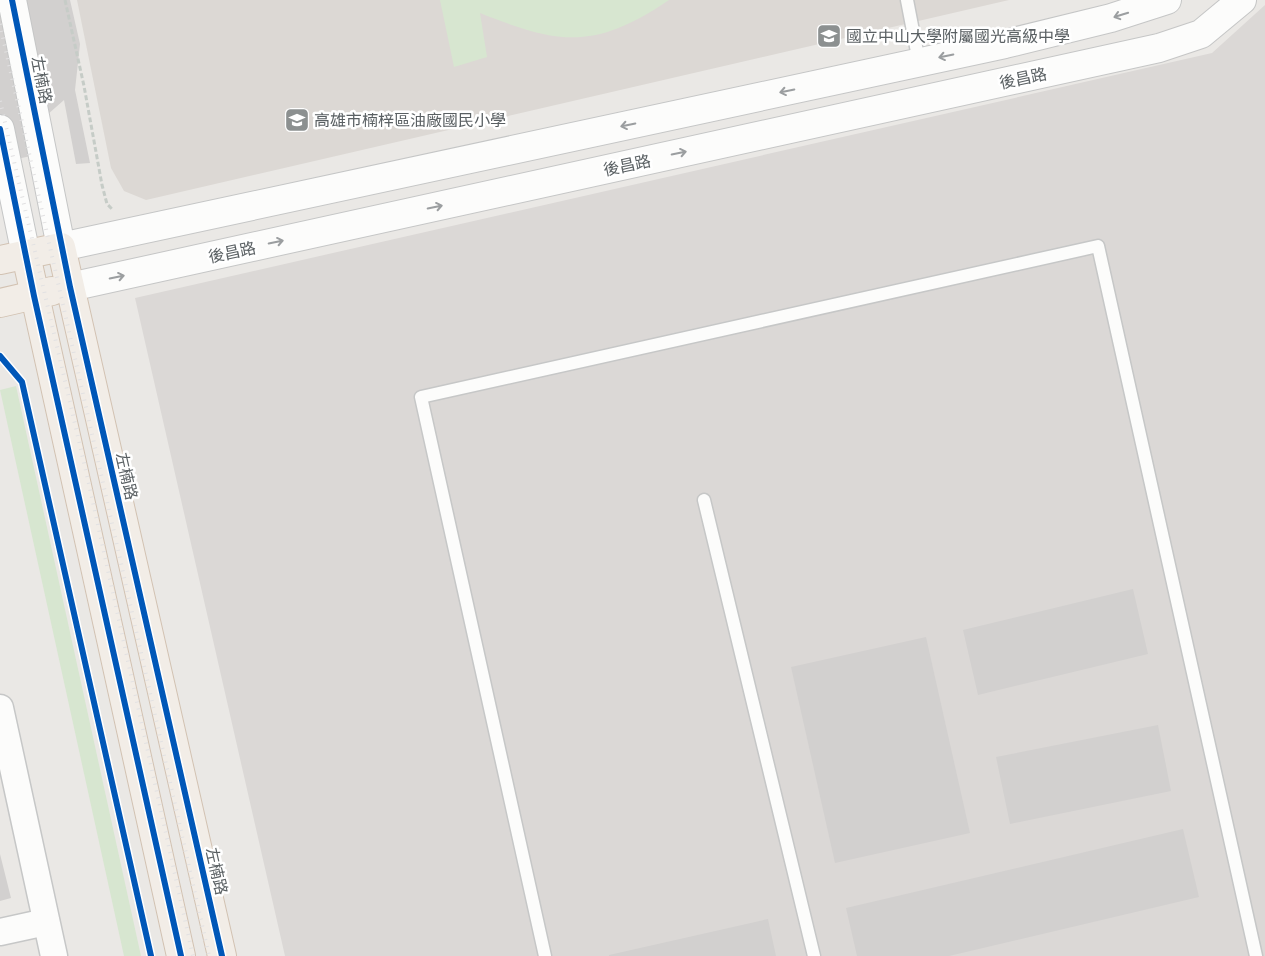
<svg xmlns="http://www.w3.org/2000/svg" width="1265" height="956" font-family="'Sofia Sans Condensed','Noto Sans TC',sans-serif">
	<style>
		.industrial { fill: #dbd8d6 }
		.education { fill: #dcd8d4 }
		.green { fill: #d7e6d0 }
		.building { fill: #d2d0cf }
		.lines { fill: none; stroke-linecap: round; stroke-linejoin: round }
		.lane-casing { stroke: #c6c7c7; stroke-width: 15 }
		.street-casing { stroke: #c6c7c7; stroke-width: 29 }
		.secondary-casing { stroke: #c5c6c6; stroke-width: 30 }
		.primary-casing { stroke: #d2c2b2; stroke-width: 30 }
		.path { stroke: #c6ccc7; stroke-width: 3; stroke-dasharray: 5 2.5; stroke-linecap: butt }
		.lane { stroke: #fcfcfb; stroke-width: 12 }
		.street { stroke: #fcfcfb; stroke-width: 26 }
		.secondary { stroke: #fcfcfb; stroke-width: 28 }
		.primary { stroke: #f2ede7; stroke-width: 28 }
		.rail { stroke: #e2e1e2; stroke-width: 4; stroke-dasharray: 1 6; stroke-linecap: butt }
		.cycleway-casing { stroke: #fff; stroke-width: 9 }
		.cycleway { stroke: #0057b8; stroke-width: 6 }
		.oneway { stroke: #9b9ea0 }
		.labels { text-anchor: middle; stroke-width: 5; stroke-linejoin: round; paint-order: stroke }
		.poi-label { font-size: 16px; fill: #5a6063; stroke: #fff; text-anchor: start }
		.street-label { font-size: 16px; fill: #5a6063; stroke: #fff }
	</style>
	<rect width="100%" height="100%" fill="#eae8e5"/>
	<polygon class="industrial" points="1265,5 1265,956 285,956 135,298 1212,53"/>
	<polygon class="education" points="77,0 1009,0 146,200 124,191 111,168"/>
	<g class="green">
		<path d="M440,0H669C595,50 560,45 480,13L487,57L454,67Z"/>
		<polygon points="16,386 141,956 124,956 0,390"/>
	</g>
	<g class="building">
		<polygon points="0,0 70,0 80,44 75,90 90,163 76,164 64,100 39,122 45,153 3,162 0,146"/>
		<polygon points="1133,589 1148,654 978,695 963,630"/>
		<polygon points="926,637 970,833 835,863 791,667"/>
		<polygon points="1158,725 1171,791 1010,824 996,757"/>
		<polygon points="1183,829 1199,897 949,956 857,956 846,908"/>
		<polygon points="0,854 11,898 0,901"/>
		<polygon points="768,919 776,956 609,956 609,955"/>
	</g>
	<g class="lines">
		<defs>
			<g id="lane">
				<polyline points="907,0 919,62"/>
				<polyline points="704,500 814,956"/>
				<polyline points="545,956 421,397 1098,246 1256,956"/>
			</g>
			<g id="street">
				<polyline points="0,708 54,956"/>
				<polyline points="0,932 46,922"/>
			</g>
			<g id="secondary">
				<polyline points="12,0 61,247 1005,44 1111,18 1167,0"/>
				<polyline points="0,129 26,255"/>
				<polyline points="70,287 1159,48 1201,34 1242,0"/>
			</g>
			<g id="primary">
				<polyline points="26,255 181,956"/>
				<polyline points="0,260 61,247 222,956"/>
				<polyline points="0,303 52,291"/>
			</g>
		</defs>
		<use href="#lane" class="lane-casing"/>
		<use href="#street" class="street-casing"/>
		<use href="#secondary" class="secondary-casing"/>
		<use href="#primary" class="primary-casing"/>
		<polyline class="path" points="65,0 84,86 102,185 107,204 113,210"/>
		<use href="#lane" class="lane"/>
		<use href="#street" class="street"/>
		<use href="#secondary" class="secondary"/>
		<use href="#primary" class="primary"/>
		<g class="rail">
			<polyline points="0,24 209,956"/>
			<polyline points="0,101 89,484 193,956"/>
		</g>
		<defs>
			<g id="cycleway">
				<polyline points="12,0 70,287 222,956"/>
				<polyline points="0,129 34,296 181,956"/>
				<polyline points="0,356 22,382 151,956"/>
			</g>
		</defs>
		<use href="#cycleway" class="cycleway-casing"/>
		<use href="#cycleway" class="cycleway"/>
	</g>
	<defs><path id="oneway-shaft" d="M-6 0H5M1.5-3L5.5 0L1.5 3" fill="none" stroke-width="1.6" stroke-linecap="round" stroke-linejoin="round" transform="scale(1.25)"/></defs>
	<g class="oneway">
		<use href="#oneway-shaft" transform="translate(1121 15) rotate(163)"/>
		<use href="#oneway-shaft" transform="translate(946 56) rotate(168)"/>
		<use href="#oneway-shaft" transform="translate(787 91) rotate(168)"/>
		<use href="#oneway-shaft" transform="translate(628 125) rotate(168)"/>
		<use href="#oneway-shaft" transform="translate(679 153) rotate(-12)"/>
		<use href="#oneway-shaft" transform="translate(435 207) rotate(-12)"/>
		<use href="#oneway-shaft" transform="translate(276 242) rotate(-12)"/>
		<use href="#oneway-shaft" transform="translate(117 277) rotate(-12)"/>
	</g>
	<defs>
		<symbol id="school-square" viewBox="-11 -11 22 22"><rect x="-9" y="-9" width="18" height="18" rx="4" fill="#8c9090" stroke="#fff"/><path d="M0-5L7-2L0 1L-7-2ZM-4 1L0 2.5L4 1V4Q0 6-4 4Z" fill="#fff"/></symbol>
	</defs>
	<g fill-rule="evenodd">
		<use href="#school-square" x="815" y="22" width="28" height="28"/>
		<use href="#school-square" x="283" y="106" width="28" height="28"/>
	</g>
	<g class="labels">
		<g class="poi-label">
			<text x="846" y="42">國立中山大學附屬國光高級中學</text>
			<text x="314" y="126">高雄市楠梓區油廠國民小學</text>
		</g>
		<g class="street-label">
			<text transform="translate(1023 78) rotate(-12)" y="6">後昌路</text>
			<text transform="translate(42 80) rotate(79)" y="6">左楠路</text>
			<text transform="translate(627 165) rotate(-12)" y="6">後昌路</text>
			<text transform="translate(232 252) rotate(-12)" y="6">後昌路</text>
			<text transform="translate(127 476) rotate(77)" y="6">左楠路</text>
			<text transform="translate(217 871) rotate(77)" y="6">左楠路</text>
		</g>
	</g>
</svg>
